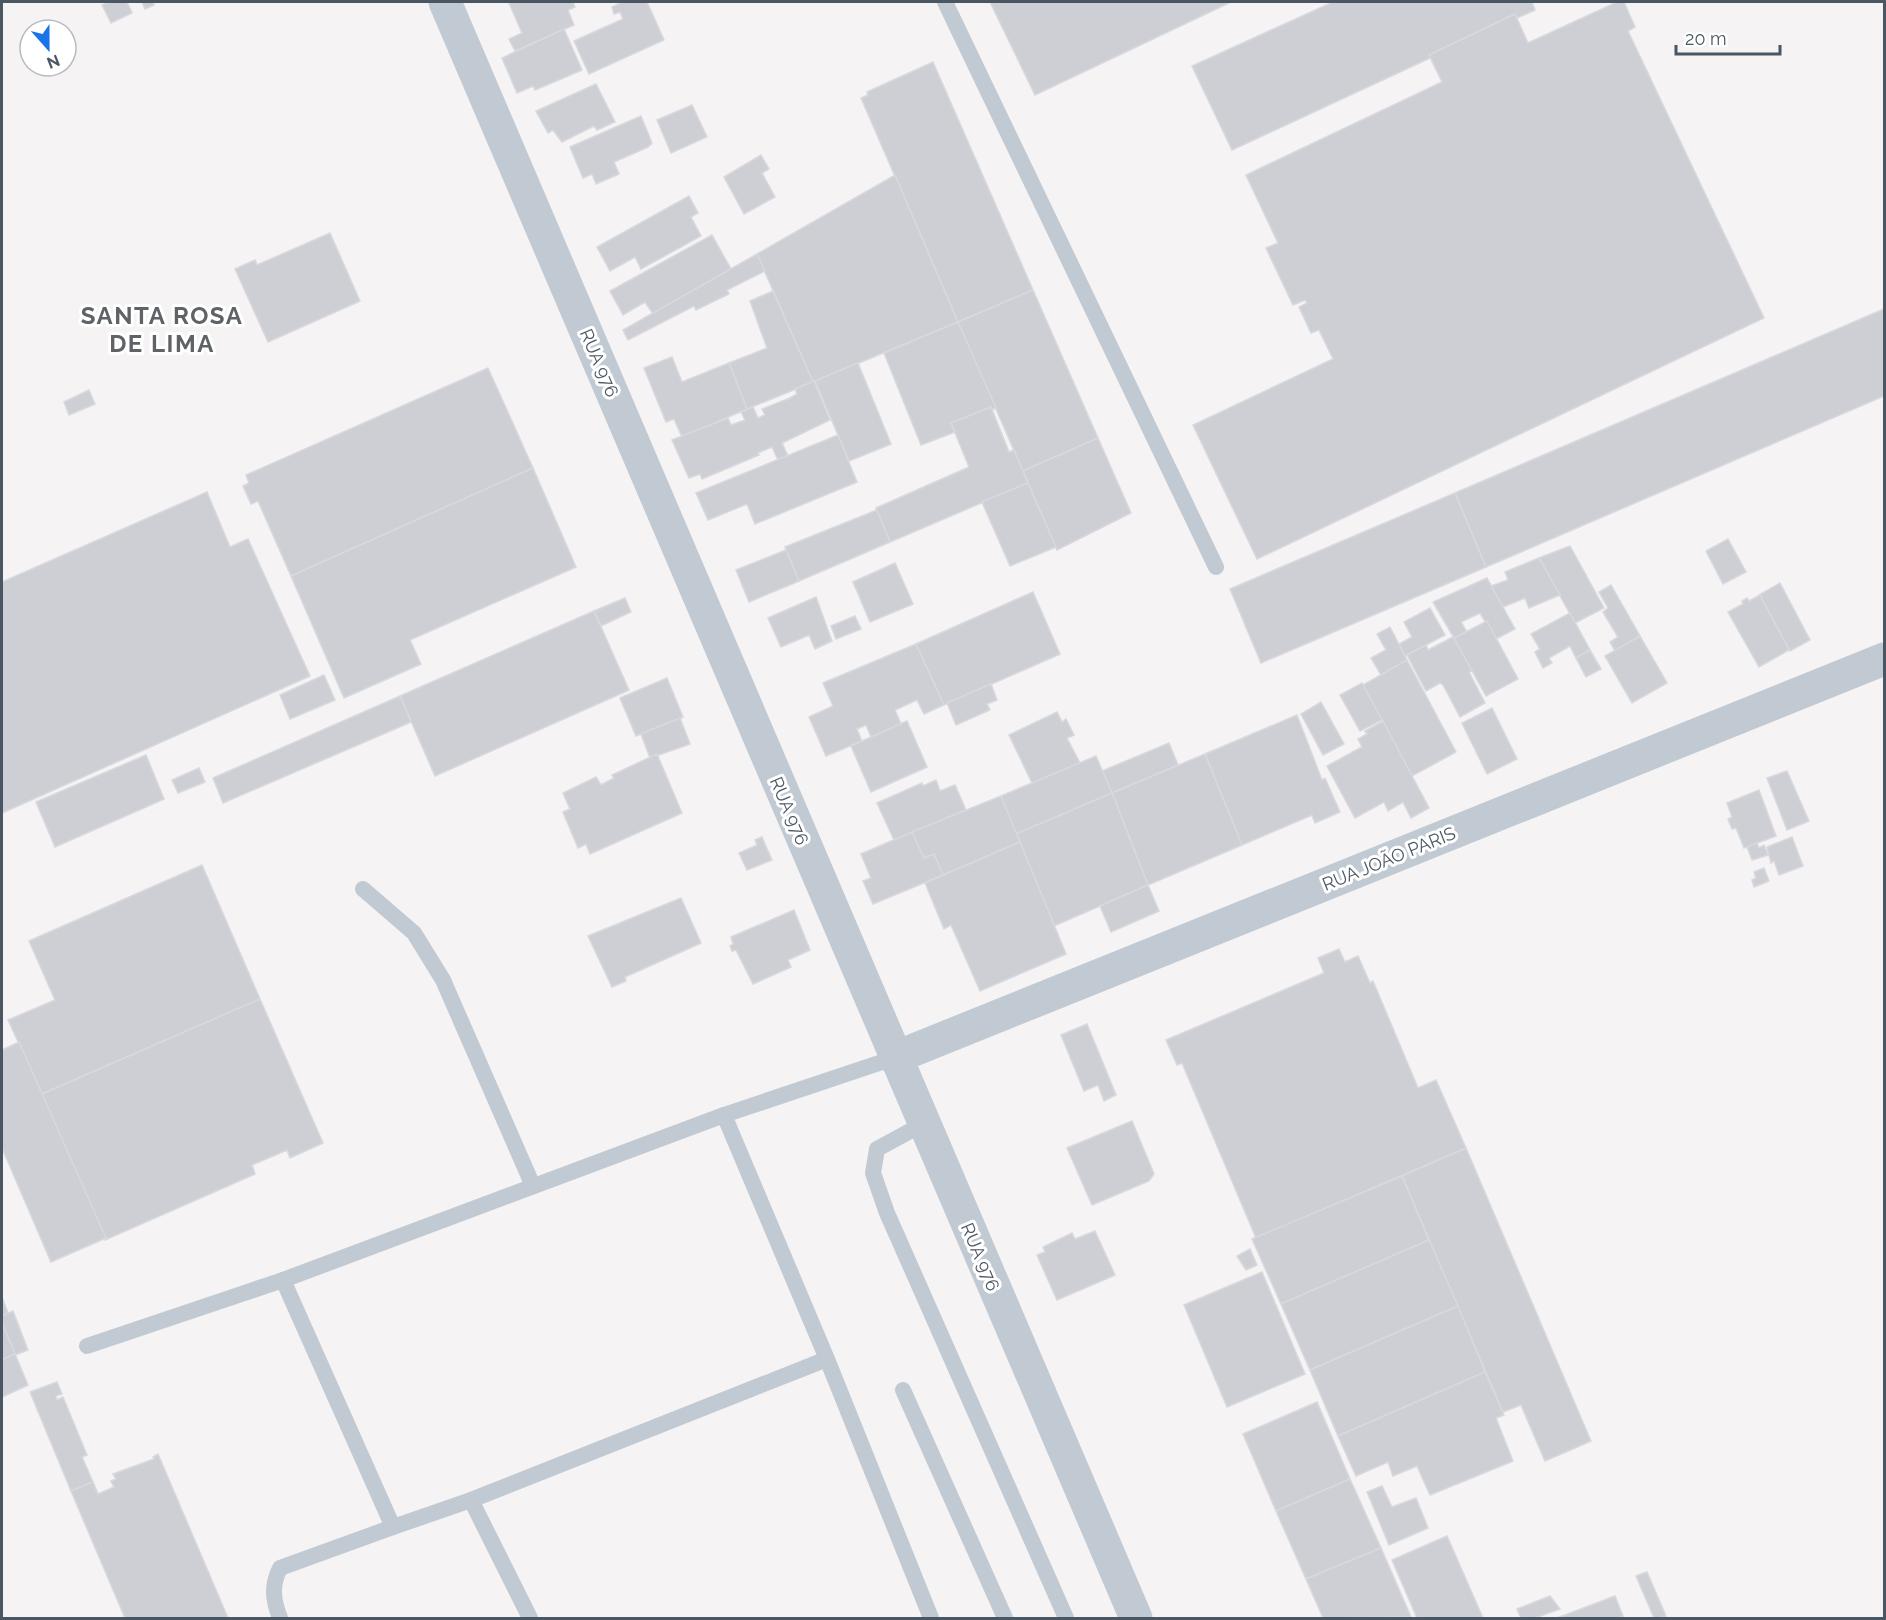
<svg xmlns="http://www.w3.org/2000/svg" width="1886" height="1620" font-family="Raleway,sans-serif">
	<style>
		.building { fill: #cdcfd5; stroke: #d7d9de; stroke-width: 1.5 }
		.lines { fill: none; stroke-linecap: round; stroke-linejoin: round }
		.lane { stroke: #c1cad2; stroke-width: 16 }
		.street { stroke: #c1cad2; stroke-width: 33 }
		.labels { text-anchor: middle; stroke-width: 6; stroke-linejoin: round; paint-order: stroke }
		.street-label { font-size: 18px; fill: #4a5661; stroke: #fff }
		.district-label { font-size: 24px; font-weight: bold; letter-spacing: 1.5px; fill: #5f6368; stroke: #fff }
	</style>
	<rect width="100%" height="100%" fill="#f5f3f3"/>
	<g class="building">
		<polygon points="110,2 127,2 132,13 111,23 102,5"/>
		<polygon points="142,2 153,2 154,5 145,9"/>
		<polygon points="512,2 573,2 575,7 568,10 574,25 515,51 509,39 522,33 509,3"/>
		<polygon points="623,2 647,2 664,40 589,74 574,41 623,19 620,12 614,14 612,7"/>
		<polygon points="990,2 1231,2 1035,95"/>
		<polygon points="1333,2 1532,2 1535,10 1517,18 1515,14 1429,55 1430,58 1232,150 1192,66"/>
		<polygon points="1617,2 1624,2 1635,27 1628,31 1764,318 1257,559 1193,425 1333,359 1319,330 1311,333 1299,307 1307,303 1305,300 1293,305 1266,248 1278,243 1246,175 1442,82 1429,55 1515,14 1528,43"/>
		<polygon points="564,29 582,70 535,90 533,86 517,93 502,58"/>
		<polygon points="933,62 1033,290 958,322 861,98 868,95 867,92"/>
		<polygon points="596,84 615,122 597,130 594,126 562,142 553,130 548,133 536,111"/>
		<polygon points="692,105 707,137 671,153 657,120"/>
		<polygon points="641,116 652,143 648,147 614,162 619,174 596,184 592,174 583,178 570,147"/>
		<polygon points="761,155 769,169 762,173 775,197 744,214 724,177"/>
		<polygon points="895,175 958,322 813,382 757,254"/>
		<polygon points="689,196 698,213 691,217 701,236 641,269 635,257 610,271 597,247"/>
		<polygon points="330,233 360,301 268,342 235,269 255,260 257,265"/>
		<polygon points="712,235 731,269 653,314 645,302 623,315 610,291"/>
		<polygon points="757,254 765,271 727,290 729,294 696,310 694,306 628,340 623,330"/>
		<polygon points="1033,290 1098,438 1023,471 958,322"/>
		<polygon points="773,291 813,382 747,409 729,363 767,348 750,301"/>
		<polygon points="1884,309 1884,396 1486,567 1455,493"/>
		<polygon points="958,322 996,408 992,410 991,407 951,423 955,432 921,445 884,353"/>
		<polygon points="672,357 682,382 729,363 747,409 682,437 674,419 666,422 644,368"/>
		<polygon points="858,363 891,444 849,461 815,381"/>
		<polygon points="488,368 533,468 291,576 258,501 251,504 243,486 249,483 246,475"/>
		<polygon points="814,381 830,420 782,443 788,456 778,460 772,447 758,453 759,455 702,479 700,474 689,478 672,440 728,418 731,425 745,420 741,412 753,407 758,418 765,415 762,409 790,398 797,394 795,389"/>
		<polygon points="89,390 95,404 69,415 64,402"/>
		<polygon points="991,407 1009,452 1014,450 1028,483 890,542 876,508 969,467 951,423"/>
		<polygon points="838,435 857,482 755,524 747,504 708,520 696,493"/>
		<polygon points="1098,438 1131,513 1057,550 1023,471"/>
		<polygon points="533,468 576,567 410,640 421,664 344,698 291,576"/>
		<polygon points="1028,483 1056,547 1010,566 982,502"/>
		<polygon points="207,492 230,547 248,539 310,676 2,813 2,582"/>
		<polygon points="1455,493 1486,567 1261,663 1230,589"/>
		<polygon points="877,510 890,542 799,581 785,547"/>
		<polygon points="1728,539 1746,572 1723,584 1706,551"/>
		<polygon points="1570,546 1604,608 1575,623 1539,558"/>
		<polygon points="786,550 799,581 749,602 736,570"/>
		<polygon points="1539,558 1560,595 1529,608 1525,598 1503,607 1491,586 1508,580 1505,572"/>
		<polygon points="895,563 913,604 870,622 853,582"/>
		<polygon points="1487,578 1515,629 1496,639 1480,613 1461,622 1467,632 1454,638 1433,602"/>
		<polygon points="1780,583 1810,640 1790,651 1759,595"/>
		<polygon points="1611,585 1640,636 1615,651 1610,642 1618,637 1603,612 1608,608 1599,592"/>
		<polygon points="1033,592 1060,654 944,705 916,644"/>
		<polygon points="1760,595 1789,650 1759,667 1728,612 1743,604 1742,601 1747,598 1749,601"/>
		<polygon points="816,597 832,641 815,649 809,635 781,647 768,618"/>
		<polygon points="625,598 631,612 601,626 594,611"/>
		<polygon points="1430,608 1445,635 1405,656 1399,644 1412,637 1404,622"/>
		<polygon points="594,611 629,690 435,776 400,696"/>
		<polygon points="1570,613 1590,650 1576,658 1570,646 1549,658 1552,663 1543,668 1535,652 1540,649 1531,634"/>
		<polygon points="855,616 861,629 836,639 831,626"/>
		<polygon points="1487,621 1518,679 1486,696 1454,638"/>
		<polygon points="1390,627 1407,660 1381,675 1371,658 1386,650 1377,634"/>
		<polygon points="1640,636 1667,683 1632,703 1605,656"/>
		<polygon points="1453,637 1472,671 1469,672 1485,703 1460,717 1443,685 1440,683 1426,691 1407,655 1426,645 1428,650"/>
		<polygon points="916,644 944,705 924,714 917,700 895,710 901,724 871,737 866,725 857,729 862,741 826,756 809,717 833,706 823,683"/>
		<polygon points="1590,650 1601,669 1586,677 1576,658"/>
		<polygon points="1407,660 1456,752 1412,776 1363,685"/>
		<polygon points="324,675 335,700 290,719 280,695"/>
		<polygon points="667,678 683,717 636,736 620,698"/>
		<polygon points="1362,683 1382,720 1360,731 1340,695"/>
		<polygon points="991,684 997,700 987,704 990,710 956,725 947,703"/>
		<polygon points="400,696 411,722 223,803 213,778"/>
		<polygon points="1321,702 1344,744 1323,755 1301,714"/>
		<polygon points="1492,708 1517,759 1487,774 1462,723"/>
		<polygon points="1057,712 1062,722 1066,719 1074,735 1067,738 1080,763 1032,783 1009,735"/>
		<polygon points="1297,715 1322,780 1325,778 1340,812 1315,823 1312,815 1242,845 1205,754"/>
		<polygon points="680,718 690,744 650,758 641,734"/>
		<polygon points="907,721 927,767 871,792 851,746"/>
		<polygon points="1383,721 1429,808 1411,818 1403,802 1388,811 1384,802 1355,818 1327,766 1362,747 1358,739 1367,734 1365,731"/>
		<polygon points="1169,743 1178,765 1112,793 1102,771"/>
		<polygon points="657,754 682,813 590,854 586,844 578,848 563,812 570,809 563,793 596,777 601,785 614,778 612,775"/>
		<polygon points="1205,754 1242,845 1148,885 1112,793"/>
		<polygon points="146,755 164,799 55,847 36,802"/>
		<polygon points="1096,756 1112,793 1016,834 1001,796"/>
		<polygon points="199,768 205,782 178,793 172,780"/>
		<polygon points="1787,771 1809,821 1787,830 1767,778"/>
		<polygon points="936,780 940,791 955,785 966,810 894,840 877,803 922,783 923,786"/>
		<polygon points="1759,790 1776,836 1744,848 1736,828 1732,829 1728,819 1732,817 1727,803"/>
		<polygon points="1112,793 1148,885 1054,926 1016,834"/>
		<polygon points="1001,796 1020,842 943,875 934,854 924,858 912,832"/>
		<polygon points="912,832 924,858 934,854 943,875 873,904 863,881 871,878 861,854"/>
		<polygon points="762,837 772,860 747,870 739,853 757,845 755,840"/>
		<polygon points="1792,837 1803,866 1779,875 1774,861 1771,863 1767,847"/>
		<polygon points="1020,842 1066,954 980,991 951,925 944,929 925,883"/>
		<polygon points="1757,843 1759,848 1764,845 1768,855 1752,860 1747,847"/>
		<polygon points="202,865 260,999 42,1094 8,1020 55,1000 29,941"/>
		<polygon points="1764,868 1769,881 1754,887 1752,880 1756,878 1754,872"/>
		<polygon points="1148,885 1159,911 1111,932 1100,906"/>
		<polygon points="681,898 701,943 625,977 626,981 612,987 588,936"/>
		<polygon points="794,910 810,950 788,960 791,967 753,984 736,950 732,951 730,946 733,944 731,937"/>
		<polygon points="1339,949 1345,962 1358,956 1370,983 1373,981 1418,1088 1436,1080 1466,1148 1256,1238 1182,1063 1177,1065 1166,1040 1324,973 1318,958"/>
		<polygon points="260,999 323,1143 290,1158 287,1150 252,1165 255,1174 105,1240 42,1094"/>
		<polygon points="1087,1024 1116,1095 1104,1101 1098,1085 1084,1091 1061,1035"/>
		<polygon points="19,1042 106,1238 51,1262 2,1148 2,1050"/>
		<polygon points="1132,1121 1154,1174 1149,1181 1092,1205 1067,1148"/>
		<polygon points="1466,1148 1591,1441 1545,1461 1521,1405 1503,1412 1402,1176"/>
		<polygon points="1402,1176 1429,1240 1281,1304 1252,1239"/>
		<polygon points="1095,1231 1115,1275 1057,1300 1037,1255 1045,1252 1043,1247 1072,1233 1075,1239"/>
		<polygon points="1429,1240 1458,1306 1310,1370 1281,1304"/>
		<polygon points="1250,1249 1257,1265 1246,1270 1237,1256"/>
		<polygon points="1262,1272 1305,1374 1227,1407 1184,1305"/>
		<polygon points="2,1297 8,1313 2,1316"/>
		<polygon points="1458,1306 1485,1372 1338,1436 1310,1370"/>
		<polygon points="13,1311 28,1350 15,1355 2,1323 2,1316"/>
		<polygon points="2,1323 15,1354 2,1360"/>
		<polygon points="15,1354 28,1385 2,1397 2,1360"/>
		<polygon points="1485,1372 1504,1415 1496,1418 1513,1461 1430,1495 1417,1466 1393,1476 1388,1462 1356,1476 1338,1436"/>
		<polygon points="57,1382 62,1394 56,1396 57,1400 63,1397 87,1455 82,1457 93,1482 71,1491 30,1392"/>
		<polygon points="1317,1402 1350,1479 1276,1511 1243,1434"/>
		<polygon points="158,1454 228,1618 125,1618 71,1491 93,1482 98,1494 114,1487 111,1481 116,1479 113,1474 154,1459 153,1457"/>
		<polygon points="1350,1479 1381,1548 1306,1579 1276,1511"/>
		<polygon points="1382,1486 1392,1507 1416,1498 1428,1528 1389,1545 1367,1492"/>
		<polygon points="1447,1536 1483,1618 1417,1618 1392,1560"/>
		<polygon points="1381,1548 1411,1617 1323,1618 1306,1579"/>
		<polygon points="1647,1572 1666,1616 1660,1618 1654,1618 1636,1576"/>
		<polygon points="1550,1596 1560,1609 1535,1618 1521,1618 1517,1609"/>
		<polygon points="1615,1596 1623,1616 1618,1618 1557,1618"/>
	</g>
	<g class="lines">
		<g class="lane">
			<polyline points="945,2 1216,567"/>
			<polyline points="363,889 414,933 443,980 533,1186"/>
			<polyline points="923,1124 877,1149 873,1173 887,1213 1066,1618"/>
			<polyline points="283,1280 393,1527 471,1500 827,1359 724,1115"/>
			<polyline points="87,1346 283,1280 724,1115 894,1058"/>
			<polyline points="827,1359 931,1618"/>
			<polyline points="903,1390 1005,1618"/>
			<polyline points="471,1500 530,1618"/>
			<path d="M280,1618C273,1600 271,1586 280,1568L393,1527"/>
		</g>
		<g class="street">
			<polyline points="445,2 1136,1618"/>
			<polyline points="894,1058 1884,659"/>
		</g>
	</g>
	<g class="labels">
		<g class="street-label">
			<text transform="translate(599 363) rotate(67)" y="6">RUA 976</text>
			<text transform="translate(789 811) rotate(67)" y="6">RUA 976</text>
			<text transform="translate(1389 859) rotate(-22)" y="6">RUA JOÃO PARIS</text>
			<text transform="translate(980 1257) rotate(67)" y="6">RUA 976</text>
		</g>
		<g class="district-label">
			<text x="162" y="324">SANTA ROSA<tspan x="162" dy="28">DE LIMA</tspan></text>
		</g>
	</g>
	<rect width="1886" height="1620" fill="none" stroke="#4a5661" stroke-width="6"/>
	<g transform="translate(48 48) rotate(159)"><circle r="28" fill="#ffffff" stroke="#b7bbc0" stroke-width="1.5"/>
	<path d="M0-4.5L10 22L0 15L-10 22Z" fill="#1a73e8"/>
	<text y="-9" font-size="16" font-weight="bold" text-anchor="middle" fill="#4a5661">N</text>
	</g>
	<path d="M1676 45v9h104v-9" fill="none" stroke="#4a5661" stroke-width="3"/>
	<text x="1685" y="45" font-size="18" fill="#4a5661" stroke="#ffffff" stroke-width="4.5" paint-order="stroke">20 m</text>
</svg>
